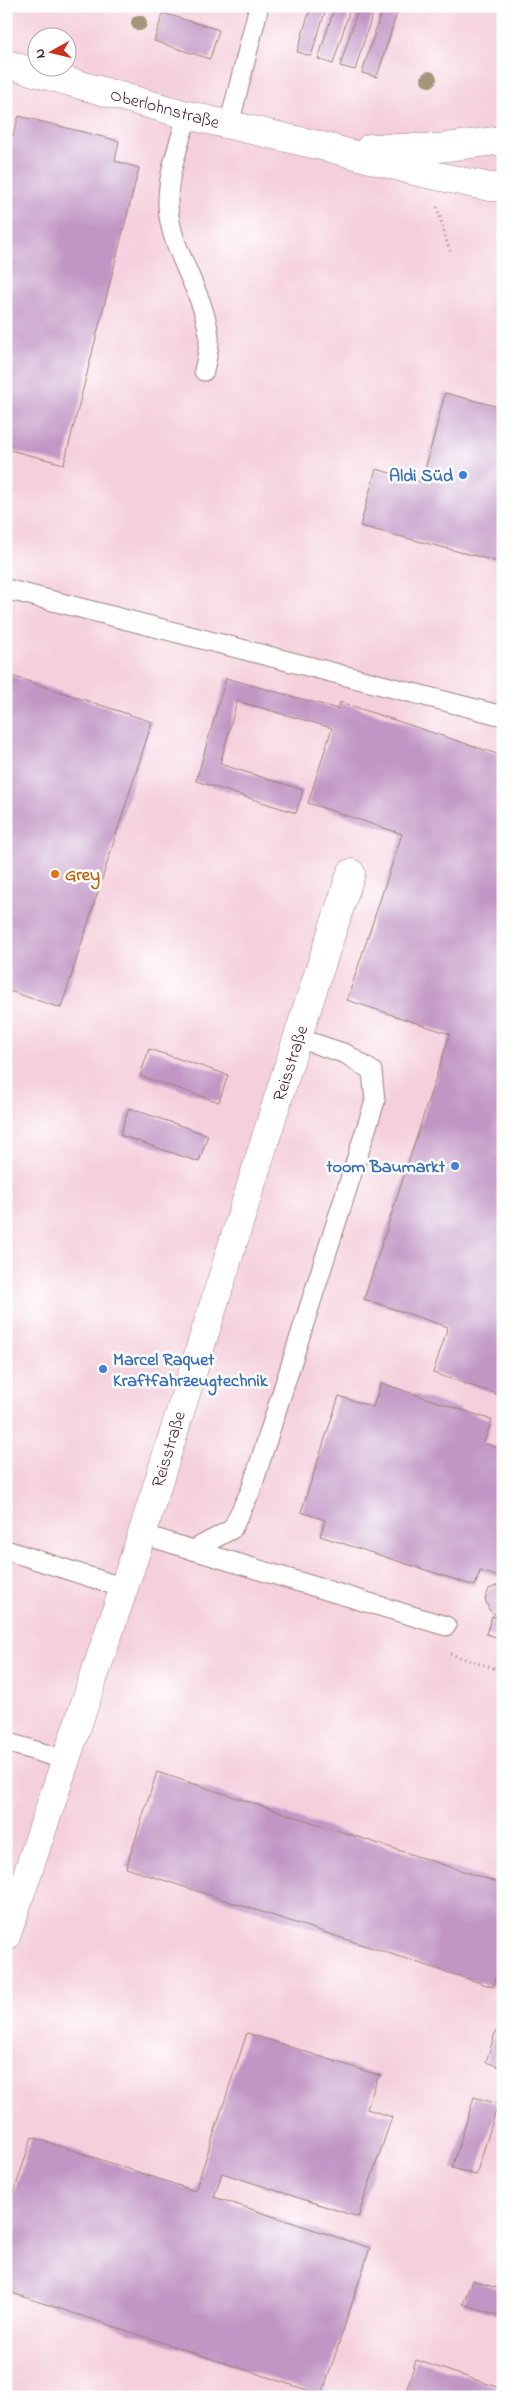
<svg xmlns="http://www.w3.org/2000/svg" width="509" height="2403" font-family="'Indie Flower',sans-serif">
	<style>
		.built { fill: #f4cfdc; fill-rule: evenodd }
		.building { fill: #c196c4 }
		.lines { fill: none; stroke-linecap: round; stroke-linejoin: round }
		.service-casing { stroke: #9b8074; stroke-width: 21 }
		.minor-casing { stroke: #9b8074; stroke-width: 29 }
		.path { stroke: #9b8074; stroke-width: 3; stroke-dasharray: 1 4; stroke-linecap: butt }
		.service { stroke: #fff; stroke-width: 19 }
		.minor { stroke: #fff; stroke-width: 28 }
		.tree { fill: #a6947a }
		.shop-dot { fill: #3f7fe0; stroke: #fff; stroke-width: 2 }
		.food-dot { fill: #e8710a; stroke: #fff; stroke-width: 2 }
		.labels { text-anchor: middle; stroke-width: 5; stroke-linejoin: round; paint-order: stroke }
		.street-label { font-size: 18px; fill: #4a1f2b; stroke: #fff }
		.shop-label { font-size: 18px; font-weight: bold; fill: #366cbe; stroke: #fff; text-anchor: end }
		.food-label { font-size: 18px; font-weight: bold; fill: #c56008; stroke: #fff; text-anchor: start }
	</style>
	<rect width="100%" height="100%" fill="#fff"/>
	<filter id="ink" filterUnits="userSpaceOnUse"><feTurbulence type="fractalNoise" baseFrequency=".02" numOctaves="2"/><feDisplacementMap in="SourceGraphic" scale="10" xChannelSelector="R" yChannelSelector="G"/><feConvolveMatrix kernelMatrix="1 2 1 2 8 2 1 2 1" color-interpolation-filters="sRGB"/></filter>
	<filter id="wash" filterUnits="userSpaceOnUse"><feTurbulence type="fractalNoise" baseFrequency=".0096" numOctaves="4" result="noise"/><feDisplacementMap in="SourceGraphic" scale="20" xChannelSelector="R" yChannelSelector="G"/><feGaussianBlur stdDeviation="1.12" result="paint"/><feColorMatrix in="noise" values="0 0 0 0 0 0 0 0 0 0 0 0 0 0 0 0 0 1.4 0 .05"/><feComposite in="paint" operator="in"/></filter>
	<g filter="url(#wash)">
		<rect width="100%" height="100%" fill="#ece0be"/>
		<path class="built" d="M6,6H503V2397H6ZM38,38H68V68H38Z"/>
		<g id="blocks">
			<g class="building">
				<polygon points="311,6 327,6 311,56 297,52"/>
				<polygon points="335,6 351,6 333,64 318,59"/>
				<polygon points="359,6 375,6 355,70 340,66"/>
				<polygon points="383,6 399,6 377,77 362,73"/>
				<polygon points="163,13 219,30 210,59 154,41"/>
				<polygon points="19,116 119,141 115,161 139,168 64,464 6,449 6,133 13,135"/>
				<polygon points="445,393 503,408 503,563 360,526 376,469 422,482"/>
				<polygon points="6,674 152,722 61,1008 6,990"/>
				<polygon points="226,678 338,709 340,702 503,756 503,1396 433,1373 448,1327 364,1299 450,1034 347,1000 402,834 308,803 332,728 237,701 220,764 303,790 296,813 196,781"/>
				<polygon points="149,1049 228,1075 219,1102 140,1076"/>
				<polygon points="129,1108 208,1135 199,1162 120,1135"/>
				<polygon points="381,1383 492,1420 484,1443 503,1450 503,1578 480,1571 475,1586 320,1536 325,1520 301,1512 339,1396 373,1407"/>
				<polygon points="503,1583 503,1616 498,1616 489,1610 485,1599 489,1589"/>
				<polygon points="492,1616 503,1620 503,1639 486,1634"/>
				<polygon points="157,1772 503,1884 503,1957 493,1987 126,1868"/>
				<polygon points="496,2030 503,2032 503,2068 486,2062"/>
				<polygon points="247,2033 381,2076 377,2079 367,2109 392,2117 358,2217 222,2173 214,2197 370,2248 322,2395 6,2291 6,2217 32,2137 195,2191"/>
				<polygon points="474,2097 498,2104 476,2175 452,2168"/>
				<polygon points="472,2280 503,2290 503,2317 463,2304"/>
				<polygon points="416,2360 503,2389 503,2397 404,2397"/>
			</g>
		</g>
	</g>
	<g filter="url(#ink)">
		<use href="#blocks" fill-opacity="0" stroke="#9b8074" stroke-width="1"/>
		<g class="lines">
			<defs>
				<g id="service">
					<path d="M187,115C180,143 168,172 168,201C167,247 204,290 209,336C210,347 206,360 204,371"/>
					<polyline points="229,125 259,6"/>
					<polyline points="6,589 503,716"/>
					<polyline points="142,1534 193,1550 232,1529 251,1490 375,1101 372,1071 346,1054 298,1038"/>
					<polyline points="6,1550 124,1588"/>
					<polyline points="193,1550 446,1626"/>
					<polyline points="6,1742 66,1760"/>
				</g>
				<g id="minor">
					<polyline points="6,64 187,115 326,147 422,173 490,187 503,187"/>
					<polyline points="370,148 438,148 503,140"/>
					<polyline points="6,1937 142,1534 287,1070 351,873"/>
				</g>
			</defs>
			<use href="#service" class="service-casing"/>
			<use href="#minor" class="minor-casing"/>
			<g class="path">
				<polyline points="437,207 450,252"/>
				<polyline points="450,1654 503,1671"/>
			</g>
			<use href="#service" class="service"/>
			<use href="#minor" class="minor"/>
		</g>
		<g class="tree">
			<circle cx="139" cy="23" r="8"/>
			<circle cx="429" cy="79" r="8"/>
		</g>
	</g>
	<g class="shop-dot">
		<circle cx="463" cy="475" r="5"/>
		<circle cx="455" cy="1166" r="5"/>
		<circle cx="103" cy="1369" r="5"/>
	</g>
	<circle class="food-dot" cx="55" cy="874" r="5"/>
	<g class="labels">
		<g class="street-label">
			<text transform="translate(165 108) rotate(15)" y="6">Oberlohnstraße</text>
			<text transform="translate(290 1063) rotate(-72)" y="6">Reisstraße</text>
			<text transform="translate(168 1449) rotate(-73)" y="6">Reisstraße</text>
		</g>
		<g class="shop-label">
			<text x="453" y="481">Aldi Süd</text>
			<text x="445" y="1172">toom Baumarkt</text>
			<text x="113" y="1365" text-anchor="start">Marcel Raquet<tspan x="113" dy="21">Kraftfahrzeugtechnik</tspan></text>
		</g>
		<g class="food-label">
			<text x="65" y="880">Grey</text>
		</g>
	</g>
	<rect width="509" height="2403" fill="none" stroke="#fff" stroke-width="25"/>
	<g transform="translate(52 52) rotate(262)"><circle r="24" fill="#ffffff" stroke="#b7a5aa"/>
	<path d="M0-4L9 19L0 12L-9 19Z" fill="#c8321e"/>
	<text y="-8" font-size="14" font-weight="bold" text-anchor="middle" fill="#4a1f2b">N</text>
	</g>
</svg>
